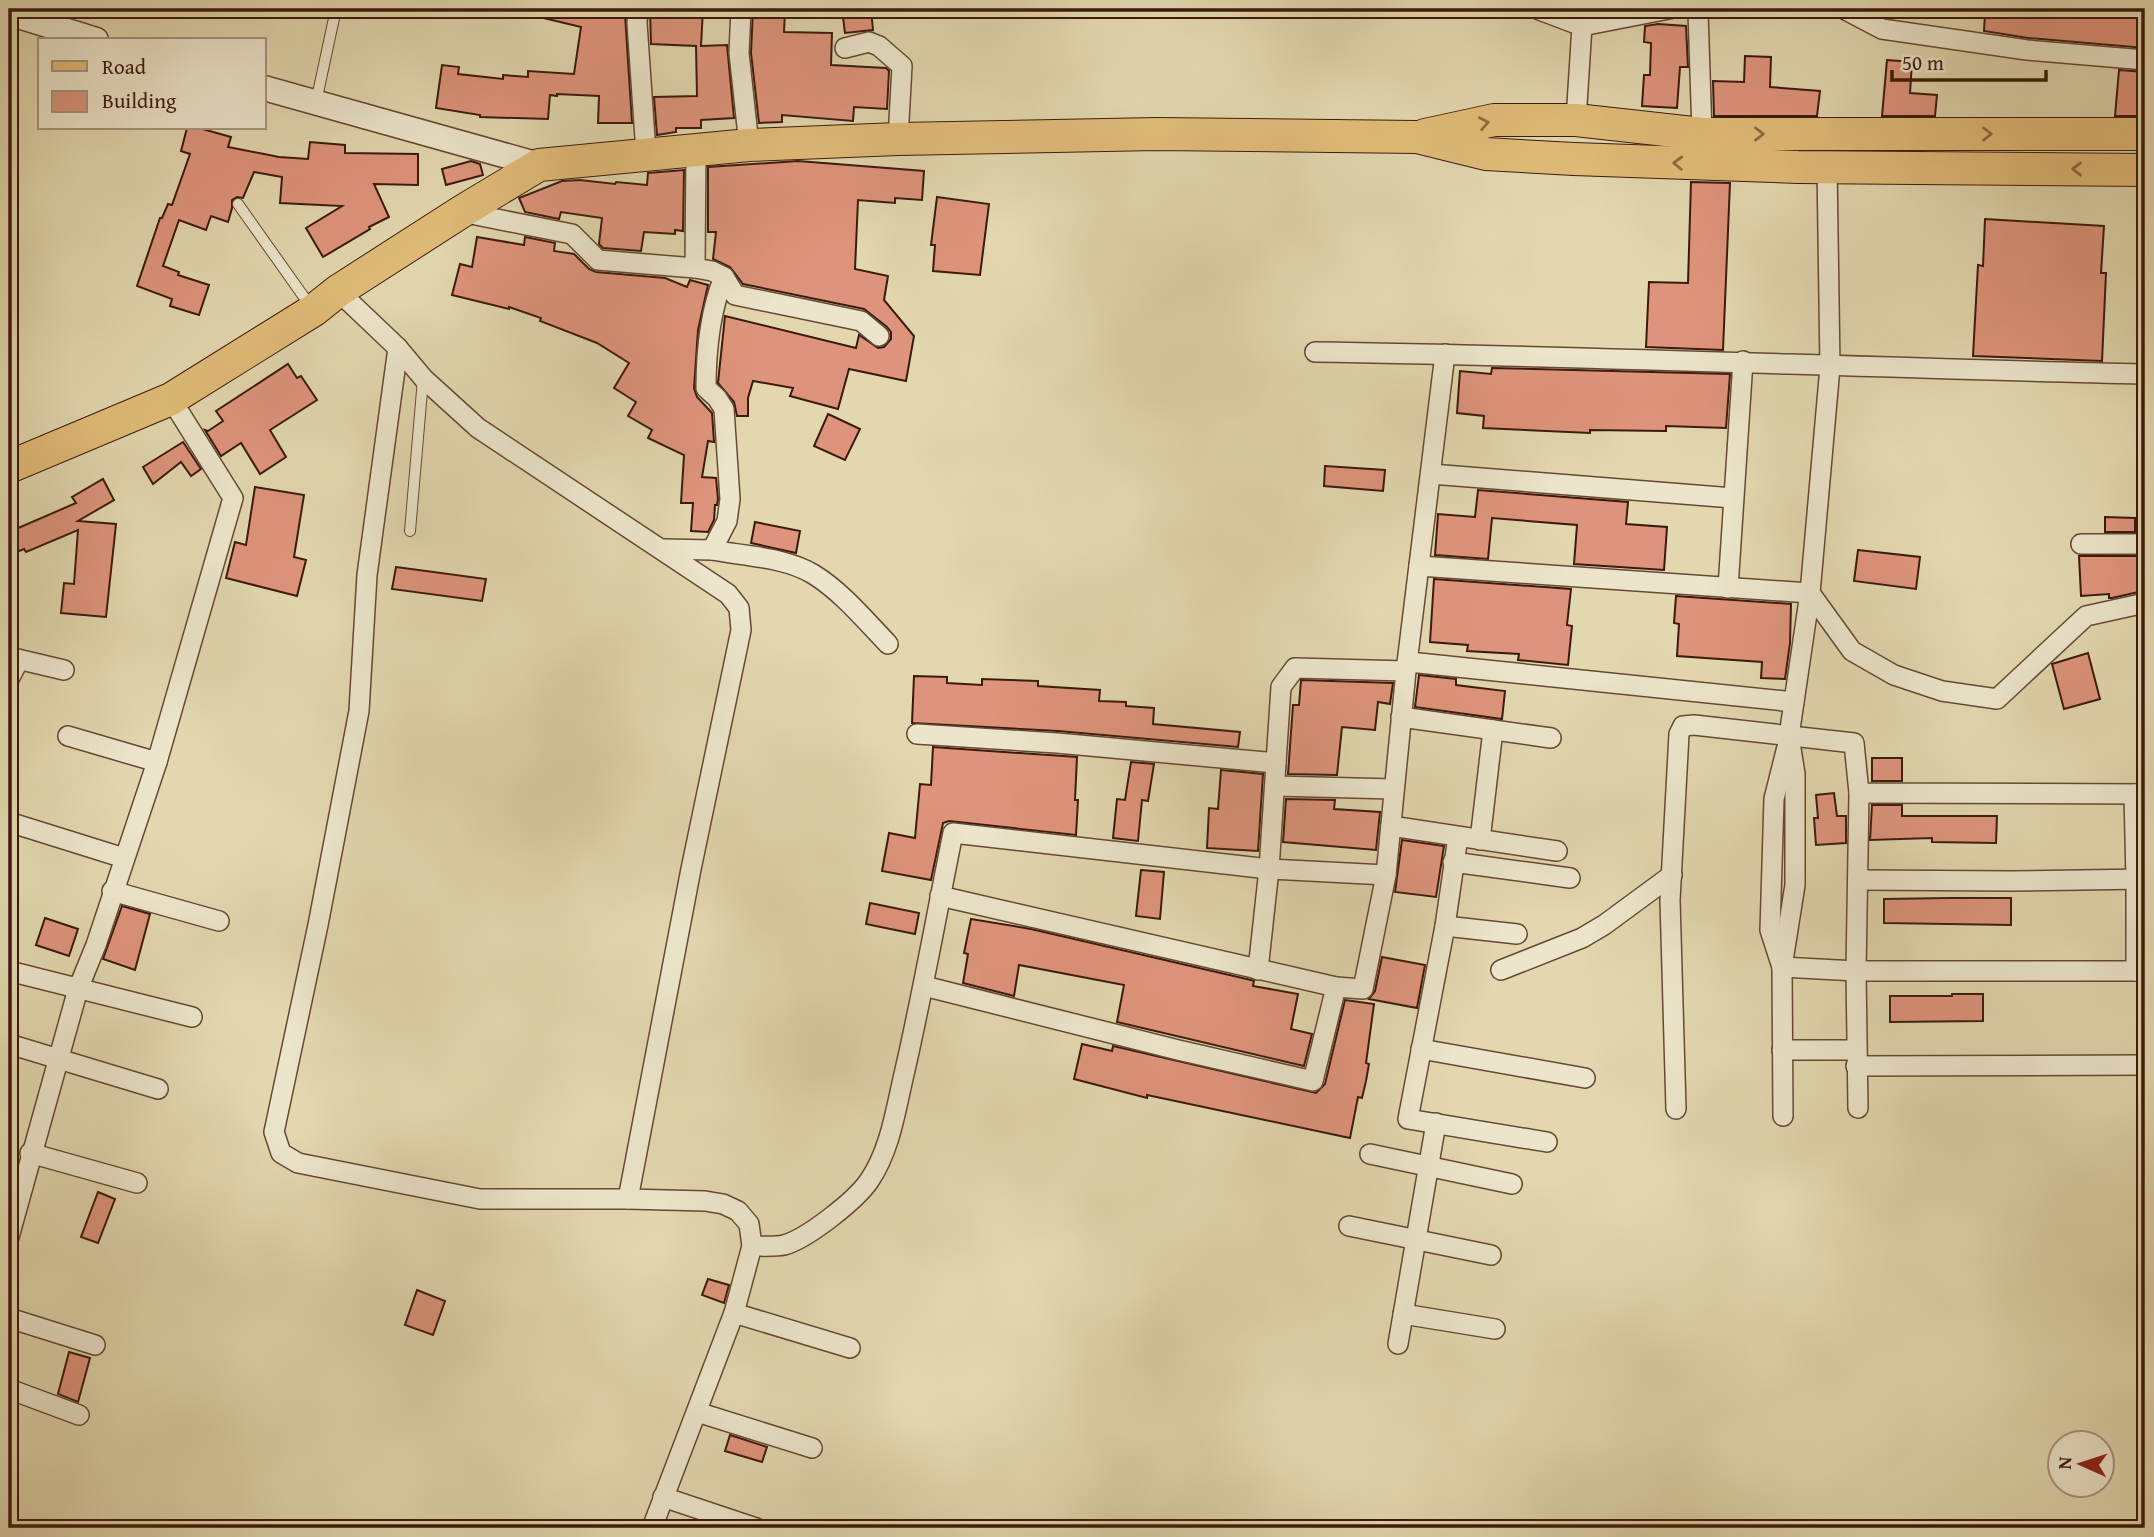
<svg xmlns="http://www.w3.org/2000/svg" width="2154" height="1537" font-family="'Gentium Book Plus',serif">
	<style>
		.building { fill: #de947c; stroke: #3c1a0b; stroke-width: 2 }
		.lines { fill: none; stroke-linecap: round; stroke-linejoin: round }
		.service-casing { stroke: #664934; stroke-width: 12 }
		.minor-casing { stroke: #664934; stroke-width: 22 }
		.tertiary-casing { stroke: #664934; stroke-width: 27 }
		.primary-casing { stroke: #3c1a0b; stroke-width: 34 }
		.service { stroke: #ece5cb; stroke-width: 10 }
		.minor { stroke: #ece5cb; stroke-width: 19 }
		.tertiary { stroke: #ece5cb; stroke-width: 24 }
		.primary { stroke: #e1bc78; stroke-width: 32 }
		.oneway { stroke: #8e6b42 }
	</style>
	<rect width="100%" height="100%" fill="#e2d7af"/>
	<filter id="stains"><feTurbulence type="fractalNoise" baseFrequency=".00286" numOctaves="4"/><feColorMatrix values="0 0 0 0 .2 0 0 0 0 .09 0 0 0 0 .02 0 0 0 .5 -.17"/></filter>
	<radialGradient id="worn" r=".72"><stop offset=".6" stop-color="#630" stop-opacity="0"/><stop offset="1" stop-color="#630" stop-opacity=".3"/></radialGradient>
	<g class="building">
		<polygon points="532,9 594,9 625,14 632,123 598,123 599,96 557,94 557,96 550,95 548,119 480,117 480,115 436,108 442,65 459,67 458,74 503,79 503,75 528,77 528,71 574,74 581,27 531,15"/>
		<polygon points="650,9 703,9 701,46 727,45 734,118 701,120 701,128 676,128 676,132 657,135 654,97 697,96 696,46 651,44"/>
		<polygon points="753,9 777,9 777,11 785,12 784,32 832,33 831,65 886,68 889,71 887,109 854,107 853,121 782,115 782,122 759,123 751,53"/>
		<polygon points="842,9 871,9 873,30 845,33"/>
		<polygon points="2007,9 2111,9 2145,14 2145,48 2028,38 1984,31 1985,14 2006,14"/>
		<polygon points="1658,24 1686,26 1688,67 1680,67 1677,108 1642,106 1644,75 1650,75 1651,43 1644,42 1645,26"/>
		<polygon points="1745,56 1771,57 1770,87 1820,91 1817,116 1714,116 1713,81 1744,82"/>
		<polygon points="1887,60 1912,62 1910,93 1937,95 1935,116 1882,116"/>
		<polygon points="2119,70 2145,72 2145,116 2115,116"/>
		<polygon points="187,128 199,128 231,137 228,147 279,157 308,159 310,142 345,145 345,153 418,154 418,185 374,184 389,217 369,227 370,229 323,257 306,228 342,206 280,203 282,177 254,172 243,198 237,197 232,200 232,208 228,222 211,216 206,230 179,220 163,266 179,272 178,275 209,285 199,315 170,306 172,299 137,286 160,218 162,218 168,204 172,205 190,154 181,151"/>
		<polygon points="471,161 480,164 483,175 446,185 442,169"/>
		<polygon points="798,161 924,171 922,200 895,198 895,203 858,200 855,269 888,276 884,300 914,336 906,381 849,369 838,409 790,396 793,388 753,381 748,398 748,416 737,416 734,402 718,383 725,316 856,348 859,335 878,348 884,347 891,339 891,332 887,327 864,309 743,284 730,267 713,259 716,232 708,232 708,167"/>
		<polygon points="684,170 683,231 675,230 675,234 644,232 641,251 603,248 599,244 602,218 561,212 559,219 525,212 519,198 562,181 580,180 615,184 616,182 647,185 648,173"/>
		<polygon points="1691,182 1730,183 1723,350 1646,347 1649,282 1688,283"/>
		<polygon points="937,197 989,204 980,275 933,271 935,245 931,245"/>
		<polygon points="1985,219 2104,226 2101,273 2106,273 2102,361 1973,356 1978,265 1983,266"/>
		<polygon points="477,237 524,245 525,237 555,243 554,251 574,254 589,269 596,272 665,278 687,287 690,280 708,285 698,330 694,388 697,397 712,413 714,442 708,441 702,477 716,478 718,499 717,505 715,505 714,520 708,532 691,531 693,503 681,503 684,455 648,438 652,430 628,416 636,402 614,388 629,363 597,343 540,321 541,318 509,307 509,309 452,295 460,264 472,267"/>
		<polygon points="288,364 297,378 301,376 317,400 270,430 286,457 260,474 241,443 221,456 205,430 208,431 223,421 216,411"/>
		<polygon points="1492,368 1730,374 1726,428 1666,426 1666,431 1590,430 1590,433 1483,428 1484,416 1457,413 1460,371 1491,374"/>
		<polygon points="828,414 860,429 845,460 814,446"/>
		<polygon points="183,442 201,469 191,476 181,462 153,484 143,467"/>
		<polygon points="1325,466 1385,470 1383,491 1324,486"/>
		<polygon points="103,479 114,500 78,521 116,524 106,617 61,613 64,583 74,584 78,530 26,552 24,549 9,555 9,532 76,503 72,497"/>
		<polygon points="255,487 304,495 294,557 306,560 297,596 226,578 235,542 246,545"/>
		<polygon points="1478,490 1628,502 1626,524 1667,527 1664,570 1574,564 1577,525 1492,518 1488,559 1435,555 1438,514 1475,517"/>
		<polygon points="2105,517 2135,518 2135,532 2105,532"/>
		<polygon points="755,522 800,531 796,553 751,543"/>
		<polygon points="1858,550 1920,557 1916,589 1854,581"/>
		<polygon points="2079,556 2142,556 2143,591 2112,598 2109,598 2109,594 2081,596"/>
		<polygon points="396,567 486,579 482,601 392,589"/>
		<polygon points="1434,579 1571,589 1567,625 1572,626 1568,665 1518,660 1519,654 1467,651 1468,645 1430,642"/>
		<polygon points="1676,596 1791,604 1790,643 1785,679 1761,678 1762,662 1677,656 1679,624 1674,623"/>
		<polygon points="2088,653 2100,699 2064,709 2052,664"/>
		<polygon points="1419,675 1456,679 1456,685 1505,691 1502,719 1415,707"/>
		<polygon points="914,676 947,677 947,683 982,685 982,679 1038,681 1038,686 1100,690 1099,701 1126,702 1126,706 1154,708 1153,724 1240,732 1238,747 1058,731 912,723"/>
		<polygon points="1301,680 1393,683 1390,704 1378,702 1375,730 1342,727 1337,775 1288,774 1293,705 1299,705"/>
		<polygon points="933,747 1077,757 1075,800 1078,800 1076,835 949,821 943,823 931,880 882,871 889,833 915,838 920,784 931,785"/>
		<rect x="1872" y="758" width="30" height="23"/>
		<polygon points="1131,762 1154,764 1148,801 1142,800 1138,841 1113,838 1117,799 1125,800"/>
		<polygon points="1221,770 1263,774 1258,851 1207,848 1209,808 1218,809"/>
		<polygon points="1834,793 1837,816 1846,816 1846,843 1816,845 1814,818 1818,818 1816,795"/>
		<polygon points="1286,799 1335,800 1334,809 1380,812 1376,850 1283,842"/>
		<polygon points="1872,805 1902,805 1902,816 1997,816 1996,843 1932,842 1932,838 1870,840"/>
		<polygon points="1402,840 1444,846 1436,897 1395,892"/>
		<polygon points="1141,870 1164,872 1160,919 1136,916"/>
		<polygon points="1950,898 2011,898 2011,925 1884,923 1884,899"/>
		<polygon points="870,903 919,913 915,934 866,924"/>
		<polygon points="122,906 150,914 135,970 103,959"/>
		<polygon points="45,918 78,929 69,956 36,945"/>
		<polygon points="971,919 1031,929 1251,980 1254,981 1253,986 1298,994 1291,1029 1312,1034 1304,1066 1117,1022 1124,985 1019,965 1014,996 963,983 968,954 964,953"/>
		<polygon points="1382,957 1425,965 1417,1008 1369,999 1375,991"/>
		<polygon points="1952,994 1983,994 1983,1021 1890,1022 1890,996 1952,996"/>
		<polygon points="1345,1000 1374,1004 1366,1063 1369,1064 1366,1081 1362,1098 1358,1097 1350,1138 1180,1102 1147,1095 1147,1098 1074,1079 1082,1044 1112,1051 1113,1046 1316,1093 1325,1084"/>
		<polygon points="98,1192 115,1199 98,1243 81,1237"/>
		<polygon points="708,1279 729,1285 724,1303 702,1295"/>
		<polygon points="417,1290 445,1301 433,1335 405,1325"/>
		<polygon points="69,1352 90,1358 78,1402 58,1394"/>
		<polygon points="730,1435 767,1447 762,1462 725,1451"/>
	</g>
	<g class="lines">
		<defs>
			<g id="service">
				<polyline points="316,102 336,9"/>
				<polyline points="238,204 311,307"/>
				<polyline points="410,531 423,379"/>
			</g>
			<g id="minor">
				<polyline points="638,9 637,23 646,153"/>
				<polyline points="741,9 739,53 749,145"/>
				<polyline points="1537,9 1582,26 1576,120"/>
				<polyline points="1844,9 1882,29 2027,50 2145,60"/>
				<polyline points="1698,12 1702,134"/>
				<polyline points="1582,26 1669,9"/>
				<polyline points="845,48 869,42 879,46 902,66 898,139"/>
				<path d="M461,212L572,234L598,260L695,268L712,271L724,277C710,311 706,352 706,388L717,398L724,409L730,499L727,521L712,550L664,549"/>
				<polyline points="695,268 696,149"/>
				<polyline points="724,277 735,295 861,321 879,336"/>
				<polyline points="338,291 398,348 424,379 478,428 728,594 739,608 741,630 691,869 628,1199"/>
				<path d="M398,348L367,575L359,711L318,925L274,1132L281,1153L298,1163L480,1199H628L705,1201L723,1204L738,1211L749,1224L752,1246C763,1246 775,1247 784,1245C807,1239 856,1200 869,1181C891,1149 896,1107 905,1070C923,991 937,912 953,833L1269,869L1386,875"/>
				<path d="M1315,352C1592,356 1868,368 2145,374"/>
				<polyline points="1431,474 1733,498"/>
				<polyline points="2081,544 2145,544"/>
				<path d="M712,550C744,556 785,557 813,574C841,591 865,620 888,644"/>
				<polyline points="1419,566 1810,593 1852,651 1894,675 1942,691 1997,699 2086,616 2145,603"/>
				<polyline points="1728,588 1743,361"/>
				<polyline points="9,657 64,670"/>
				<polyline points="1409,662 1794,702"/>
				<polyline points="9,679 19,660"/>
				<polyline points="1401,717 1551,738"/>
				<polyline points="917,734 1057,743 1276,763"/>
				<polyline points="68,736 157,762"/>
				<polyline points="1787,747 1774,799 1770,930 1782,967 1856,971 2145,971"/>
				<polyline points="1275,786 1394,789"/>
				<polyline points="2134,794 2136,879 2136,971"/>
				<polyline points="12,823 124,858"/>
				<polyline points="1391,826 1557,851"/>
				<polyline points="1458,837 1445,926 1408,1119 1547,1142"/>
				<polyline points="1480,840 1493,730"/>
				<polyline points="1453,862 1570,878"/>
				<polyline points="1858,880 2011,881 2145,879"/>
				<polyline points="112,891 219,921"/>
				<polyline points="940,896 1336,987 1363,989 1386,875 1406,671 1445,354"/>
				<polyline points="1445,926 1517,934"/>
				<polyline points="1258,970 1269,869 1281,687 1295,668 1406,671"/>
				<polyline points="1501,970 1582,938 1604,925 1672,875"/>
				<polyline points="9,971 192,1017"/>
				<polyline points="924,986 1178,1050 1313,1081 1336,987"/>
				<polyline points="9,1044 158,1089"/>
				<polyline points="1421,1049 1585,1078"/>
				<polyline points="1782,1050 1856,1050"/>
				<polyline points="1856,1066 2145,1065"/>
				<polyline points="1858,1108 1856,971 1859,793"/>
				<polyline points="1676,1109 1670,900 1679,734 1683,726 1694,725 1854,743 1859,793 2145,794"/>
				<polyline points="1783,1116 1782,967 1795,885 1795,774 1789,736 1810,593 1830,367 1827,166"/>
				<polyline points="30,1153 137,1183"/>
				<polyline points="1370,1154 1512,1184"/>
				<polyline points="1349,1226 1491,1255"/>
				<polyline points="9,1237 78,989 96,945 157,762 233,498 171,399"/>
				<polyline points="734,1313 850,1348"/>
				<polyline points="1403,1314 1495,1329"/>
				<polyline points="9,1318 95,1345"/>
				<polyline points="1398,1344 1436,1123"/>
				<polyline points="9,1389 79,1415"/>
				<polyline points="697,1412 812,1448"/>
				<polyline points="663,1497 756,1528"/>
				<polyline points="652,1528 734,1313 752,1246"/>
			</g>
			<g id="tertiary">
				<polyline points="9,13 96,40"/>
				<polyline points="264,88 539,165"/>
			</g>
			<g id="primary">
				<polyline points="1425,135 1494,120 1576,120 1702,134 2145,134"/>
				<polyline points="9,467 171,399 314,310 338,291 461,212 539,165 749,145 898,139 1157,134 1417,137 1486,154 1574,159 1798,167 2145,170"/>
			</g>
		</defs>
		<use href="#service" class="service-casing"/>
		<use href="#minor" class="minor-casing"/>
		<use href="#tertiary" class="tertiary-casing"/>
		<use href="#primary" class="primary-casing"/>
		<use href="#service" class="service"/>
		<use href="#minor" class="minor"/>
		<use href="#tertiary" class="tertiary"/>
		<use href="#primary" class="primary"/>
	</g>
	<defs><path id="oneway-chevron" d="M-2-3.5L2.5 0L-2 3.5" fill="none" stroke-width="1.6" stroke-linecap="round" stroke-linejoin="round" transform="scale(1.75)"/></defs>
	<g class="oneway">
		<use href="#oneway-chevron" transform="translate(1484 123) rotate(-11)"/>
		<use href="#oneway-chevron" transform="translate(1759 134)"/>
		<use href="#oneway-chevron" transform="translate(1987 134)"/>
		<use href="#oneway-chevron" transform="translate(1678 163) rotate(-178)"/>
		<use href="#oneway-chevron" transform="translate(2077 169) rotate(-179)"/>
	</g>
	<rect width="2154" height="1537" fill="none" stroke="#e2d7af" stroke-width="35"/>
	<rect x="10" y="10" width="2133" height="1516" fill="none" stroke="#3c1a0b" stroke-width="3.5"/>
	<rect x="18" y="18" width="2119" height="1502" fill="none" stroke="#3c1a0b" stroke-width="2"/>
	<rect x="38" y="38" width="228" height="91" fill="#ece5cb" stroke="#a6947e" stroke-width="2"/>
	<rect x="52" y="61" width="35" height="10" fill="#e1bc78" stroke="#a6947e" stroke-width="2"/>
	<text x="102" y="74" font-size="21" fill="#3c1a0b">Road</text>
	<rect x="52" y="91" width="35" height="21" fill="#de947c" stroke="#a6947e" stroke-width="2"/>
	<text x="102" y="108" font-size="21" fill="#3c1a0b">Building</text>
	<g transform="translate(2081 1464) rotate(273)"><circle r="33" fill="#ece5cb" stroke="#a6947e" stroke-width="2"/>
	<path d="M0-5L12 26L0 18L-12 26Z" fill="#8f2418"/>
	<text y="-10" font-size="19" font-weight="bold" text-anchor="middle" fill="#3c1a0b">N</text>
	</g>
	<path d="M1892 70v10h154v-10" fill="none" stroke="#3c1a0b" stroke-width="3.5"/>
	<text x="1902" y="70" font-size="21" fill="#3c1a0b" stroke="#ece5cb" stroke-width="5" paint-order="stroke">50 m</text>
	<rect width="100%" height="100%" filter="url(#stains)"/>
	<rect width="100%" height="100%" fill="url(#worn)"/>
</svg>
